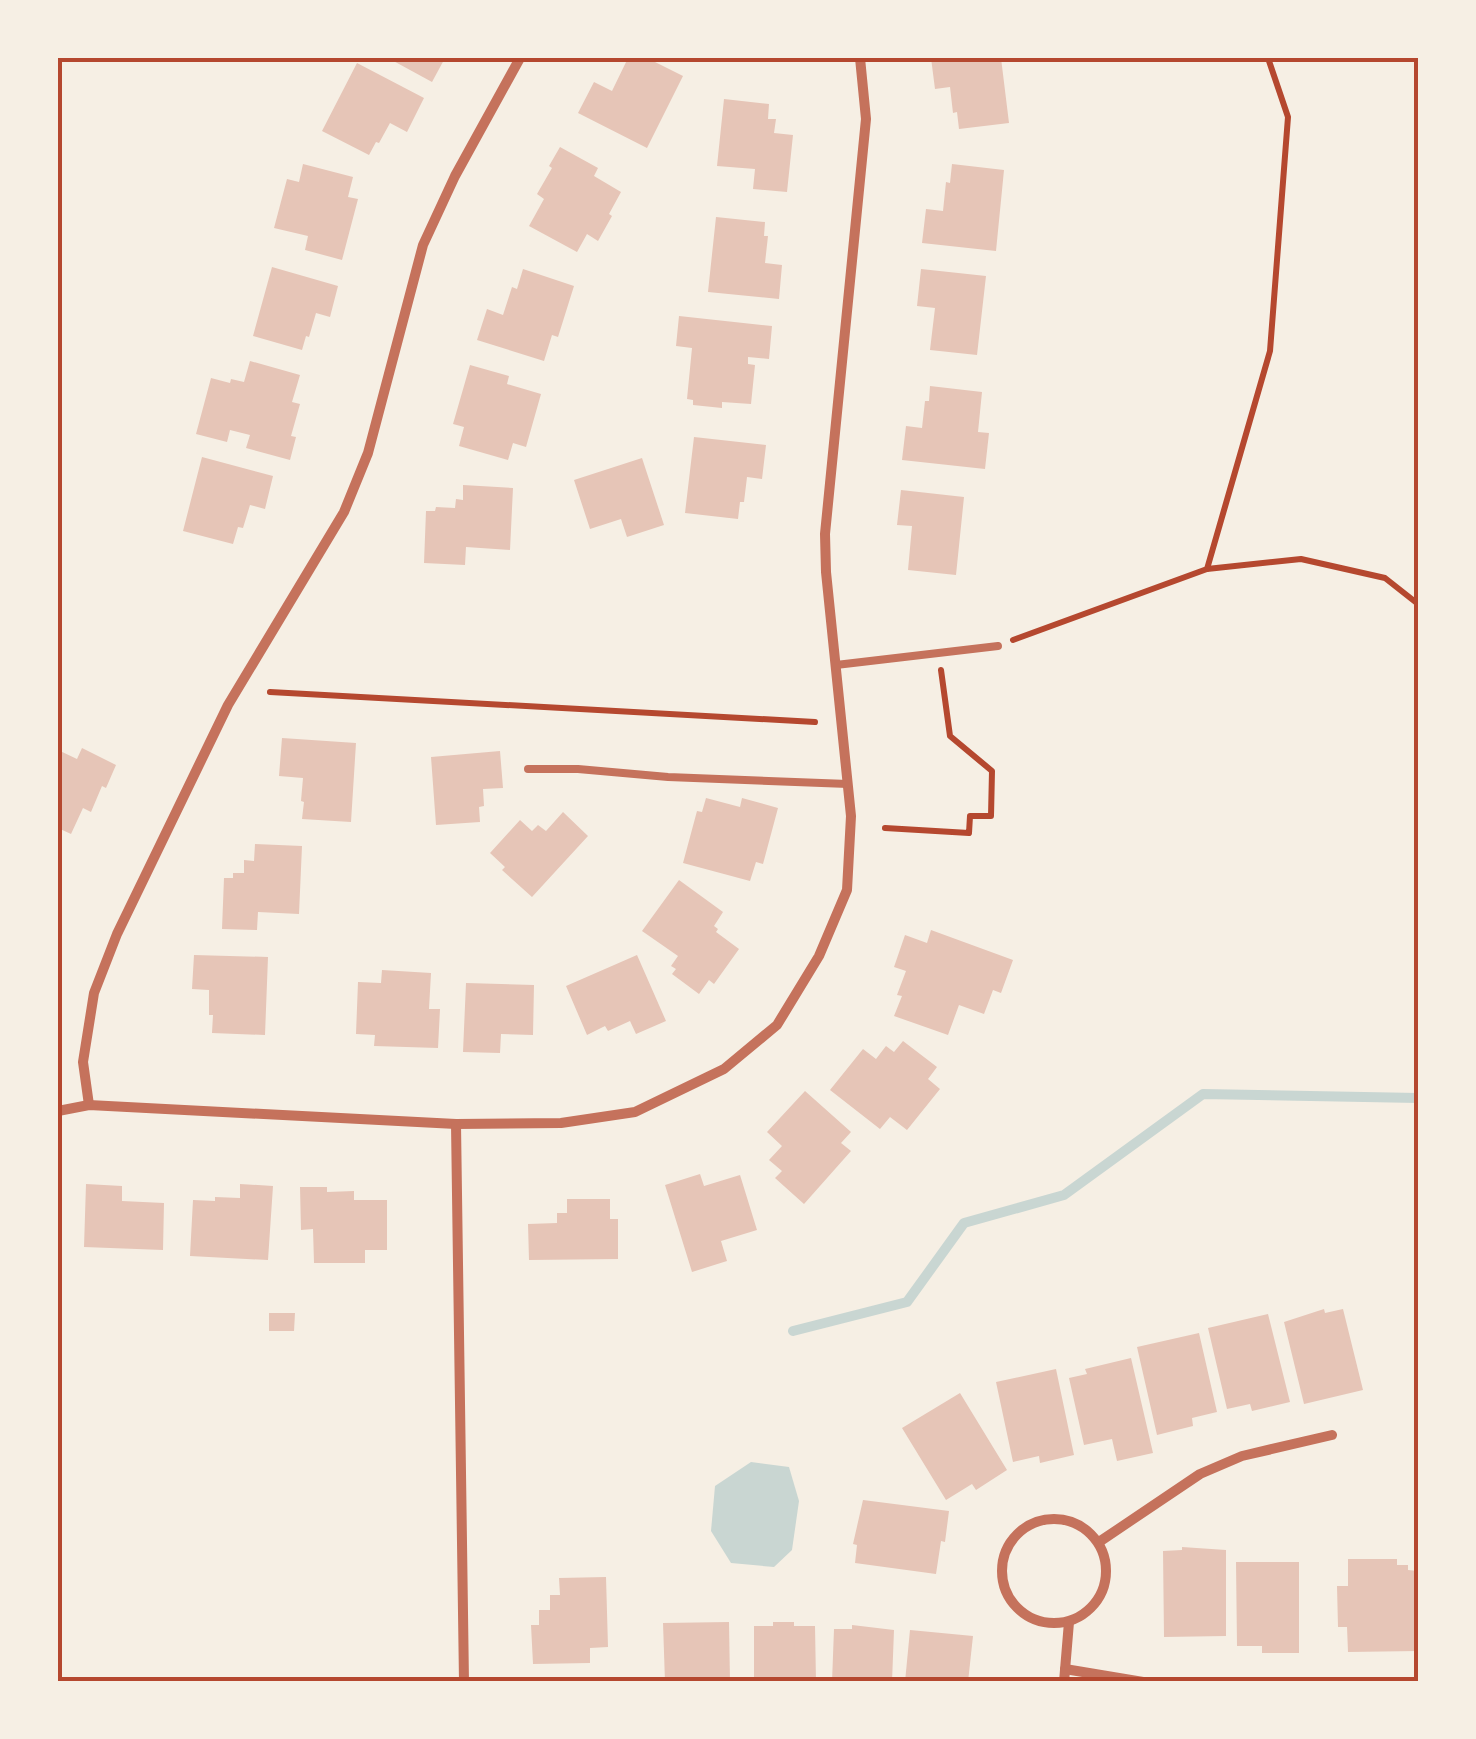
<svg xmlns="http://www.w3.org/2000/svg" width="1476" height="1739" font-family="Mulish,sans-serif">
	<style>
		.water { fill: #c9d6d2 }
		.lines { fill: none; stroke-linecap: round; stroke-linejoin: round }
		.stream { stroke: #c9d6d2; stroke-width: 10 }
		.building { fill: #e6c5b7 }
		.path { stroke: #b5482f; stroke-width: 6 }
		.service { stroke: #c5725c; stroke-width: 8 }
		.minor { stroke: #c5725c; stroke-width: 10 }
		.neatline { fill: none; stroke: #b5482f; stroke-width: 4 }
	</style>
	<rect width="100%" height="100%" fill="#f6efe4"/>
	<polygon class="water" points="751,1462 789,1467 799,1501 792,1550 774,1567 731,1563 711,1531 715,1486"/>
	<g class="lines">
		<polyline class="stream" points="793,1331 907,1302 964,1223 1064,1195 1203,1094 1418,1098"/>
	</g>
	<g class="building">
		<polygon points="388,58 445,58 432,82"/>
		<polygon points="628,58 647,58 683,76 647,148 578,113 594,82 612,91"/>
		<polygon points="931,58 1001,58 1009,123 959,129 957,112 953,113 950,87 935,89"/>
		<polygon points="357,63 424,98 407,132 390,123 379,143 376,142 369,155 322,131"/>
		<polygon points="724,99 769,104 768,119 776,119 774,133 793,135 787,192 753,189 755,169 717,166"/>
		<polygon points="560,147 598,168 594,176 621,192 609,214 612,216 598,241 587,234 577,252 529,226 544,199 537,194 552,168 549,166"/>
		<polygon points="303,164 353,177 348,197 358,199 342,260 305,250 308,236 274,228 287,179 299,182"/>
		<polygon points="952,164 1004,170 996,251 922,243 926,209 943,211 946,182 950,183"/>
		<polygon points="716,217 765,222 764,236 768,236 765,263 782,265 779,299 708,292"/>
		<polygon points="272,267 338,286 330,317 316,313 309,337 306,336 302,350 253,336"/>
		<polygon points="523,269 574,286 558,337 552,335 544,361 477,340 487,309 503,315 512,287 517,289"/>
		<polygon points="921,269 986,276 977,355 930,350 935,308 917,306"/>
		<polygon points="679,316 772,326 769,359 748,357 748,364 755,365 751,404 722,402 722,408 693,405 693,400 687,399 692,348 676,346"/>
		<polygon points="250,361 300,375 292,402 300,404 291,436 296,437 290,460 246,448 250,435 230,430 227,442 196,434 211,378 230,383 231,379 244,382"/>
		<polygon points="470,365 509,376 507,384 541,394 526,447 513,443 508,460 459,446 464,427 453,424"/>
		<polygon points="930,386 982,392 978,432 989,433 985,469 902,460 906,426 922,428 925,401 929,401"/>
		<polygon points="694,437 766,445 762,479 747,477 744,502 740,502 738,519 685,513"/>
		<polygon points="202,457 273,476 265,509 250,505 243,528 238,527 233,544 183,531"/>
		<polygon points="642,458 664,525 627,537 621,519 590,529 574,480"/>
		<polygon points="463,485 513,488 510,550 466,547 465,565 424,563 426,511 435,511 436,507 455,508 456,499 463,500"/>
		<polygon points="901,490 964,497 956,575 908,570 912,526 897,525"/>
		<polygon points="282,738 356,743 351,822 302,819 304,802 301,801 303,778 279,776"/>
		<polygon points="82,748 116,765 106,788 102,786 91,812 83,808 71,834 58,828 58,750 77,759"/>
		<polygon points="500,751 503,788 483,789 484,806 479,807 480,822 436,825 431,757"/>
		<polygon points="706,798 740,807 742,798 778,808 763,864 756,862 750,881 683,863 697,811 702,812"/>
		<polygon points="563,812 588,836 532,897 502,870 505,867 490,853 520,820 532,831 538,825 546,831"/>
		<polygon points="255,844 302,846 299,914 258,912 257,930 222,929 224,878 233,878 233,873 244,873 244,860 254,861"/>
		<polygon points="679,880 723,912 714,926 718,929 716,932 739,949 714,984 709,980 699,994 672,974 676,969 671,966 678,956 642,931"/>
		<polygon points="931,930 1013,960 1001,993 993,990 984,1014 959,1005 948,1035 894,1016 902,996 897,995 906,971 894,967 905,935 927,943"/>
		<polygon points="194,955 268,957 265,1035 212,1033 213,1015 209,1015 209,990 192,989"/>
		<polygon points="637,955 666,1021 636,1034 630,1021 608,1031 605,1026 587,1035 566,986"/>
		<polygon points="382,970 431,973 429,1009 440,1009 438,1048 374,1046 375,1035 356,1034 358,982 381,983"/>
		<polygon points="466,983 534,985 533,1035 501,1034 500,1053 463,1052"/>
		<polygon points="903,1041 937,1067 928,1079 940,1089 907,1130 890,1117 880,1129 830,1090 863,1049 876,1059 886,1046 894,1052"/>
		<polygon points="805,1091 851,1132 841,1143 851,1151 804,1204 775,1178 782,1171 769,1160 782,1146 767,1132"/>
		<polygon points="700,1174 704,1186 740,1175 757,1230 721,1241 727,1261 692,1272 665,1185"/>
		<polygon points="86,1184 122,1186 122,1201 164,1203 163,1250 84,1247"/>
		<polygon points="240,1184 273,1186 268,1260 190,1256 193,1200 215,1201 215,1197 240,1198"/>
		<polygon points="300,1187 327,1187 327,1192 354,1191 354,1200 387,1200 387,1250 365,1250 365,1263 314,1263 313,1229 301,1230"/>
		<polygon points="567,1199 610,1199 610,1219 618,1219 618,1259 529,1260 528,1224 557,1223 557,1213 567,1213"/>
		<polygon points="1324,1309 1325,1313 1343,1309 1363,1390 1304,1404 1284,1322"/>
		<polygon points="269,1313 295,1313 294,1331 269,1331"/>
		<polygon points="1268,1314 1290,1402 1252,1411 1250,1404 1227,1409 1208,1328"/>
		<polygon points="1199,1333 1217,1412 1192,1418 1193,1426 1157,1435 1137,1347"/>
		<polygon points="1131,1358 1153,1453 1117,1461 1112,1439 1084,1445 1069,1378 1087,1374 1085,1369"/>
		<polygon points="1056,1369 1074,1455 1040,1463 1039,1456 1013,1462 996,1382"/>
		<polygon points="960,1393 1007,1470 976,1490 972,1484 946,1500 902,1428"/>
		<polygon points="863,1500 949,1511 945,1542 941,1541 936,1574 855,1563 857,1545 853,1544"/>
		<polygon points="1182,1547 1226,1550 1226,1636 1164,1637 1163,1551 1182,1550"/>
		<polygon points="1348,1559 1397,1559 1397,1565 1408,1565 1408,1570 1418,1571 1418,1651 1348,1652 1347,1627 1338,1627 1337,1586 1348,1586"/>
		<polygon points="1236,1562 1299,1562 1299,1653 1262,1653 1262,1646 1237,1646"/>
		<polygon points="606,1577 608,1647 590,1648 590,1663 533,1664 531,1625 539,1625 539,1610 550,1610 550,1595 560,1595 559,1578"/>
		<polygon points="729,1622 730,1682 665,1682 663,1623"/>
		<polygon points="773,1622 794,1622 794,1626 815,1626 816,1682 754,1682 754,1626 773,1626"/>
		<polygon points="852,1625 894,1630 892,1682 832,1682 834,1629 852,1629"/>
		<polygon points="910,1630 973,1636 968,1682 905,1682"/>
	</g>
	<g class="lines">
		<g class="path">
			<polyline points="1207,569 1301,559 1385,578 1418,604"/>
			<polyline points="1013,640 1207,569 1270,351 1288,117 1268,58"/>
			<polyline points="270,692 815,722"/>
			<polyline points="885,828 969,833 970,816 991,816 992,771 950,736 941,670"/>
		</g>
		<g class="service">
			<polyline points="836,665 998,646"/>
			<polyline points="528,769 578,769 668,777 848,784"/>
		</g>
		<g class="minor">
			<polyline points="89,1105 83,1062 94,993 117,934 228,705 344,512 368,453 423,245 455,176 520,58"/>
			<polyline points="58,1111 89,1105 456,1124 561,1123 635,1112 724,1069 777,1025 819,956 847,890 851,816 826,572 825,534 866,119 860,58"/>
			<polyline points="456,1124 464,1682"/>
			<circle cx="1054" cy="1571" r="52"/>
			<polyline points="1099,1542 1200,1474 1242,1456 1332,1435"/>
			<polyline points="1065,1669 1143,1682"/>
			<polyline points="1064,1682 1069,1622"/>
		</g>
	</g>
	<rect width="1476" height="1739" fill="none" stroke="#f6efe4" stroke-width="120"/>
	<rect x="60" y="60" width="1356" height="1619" class="neatline"/>
</svg>
